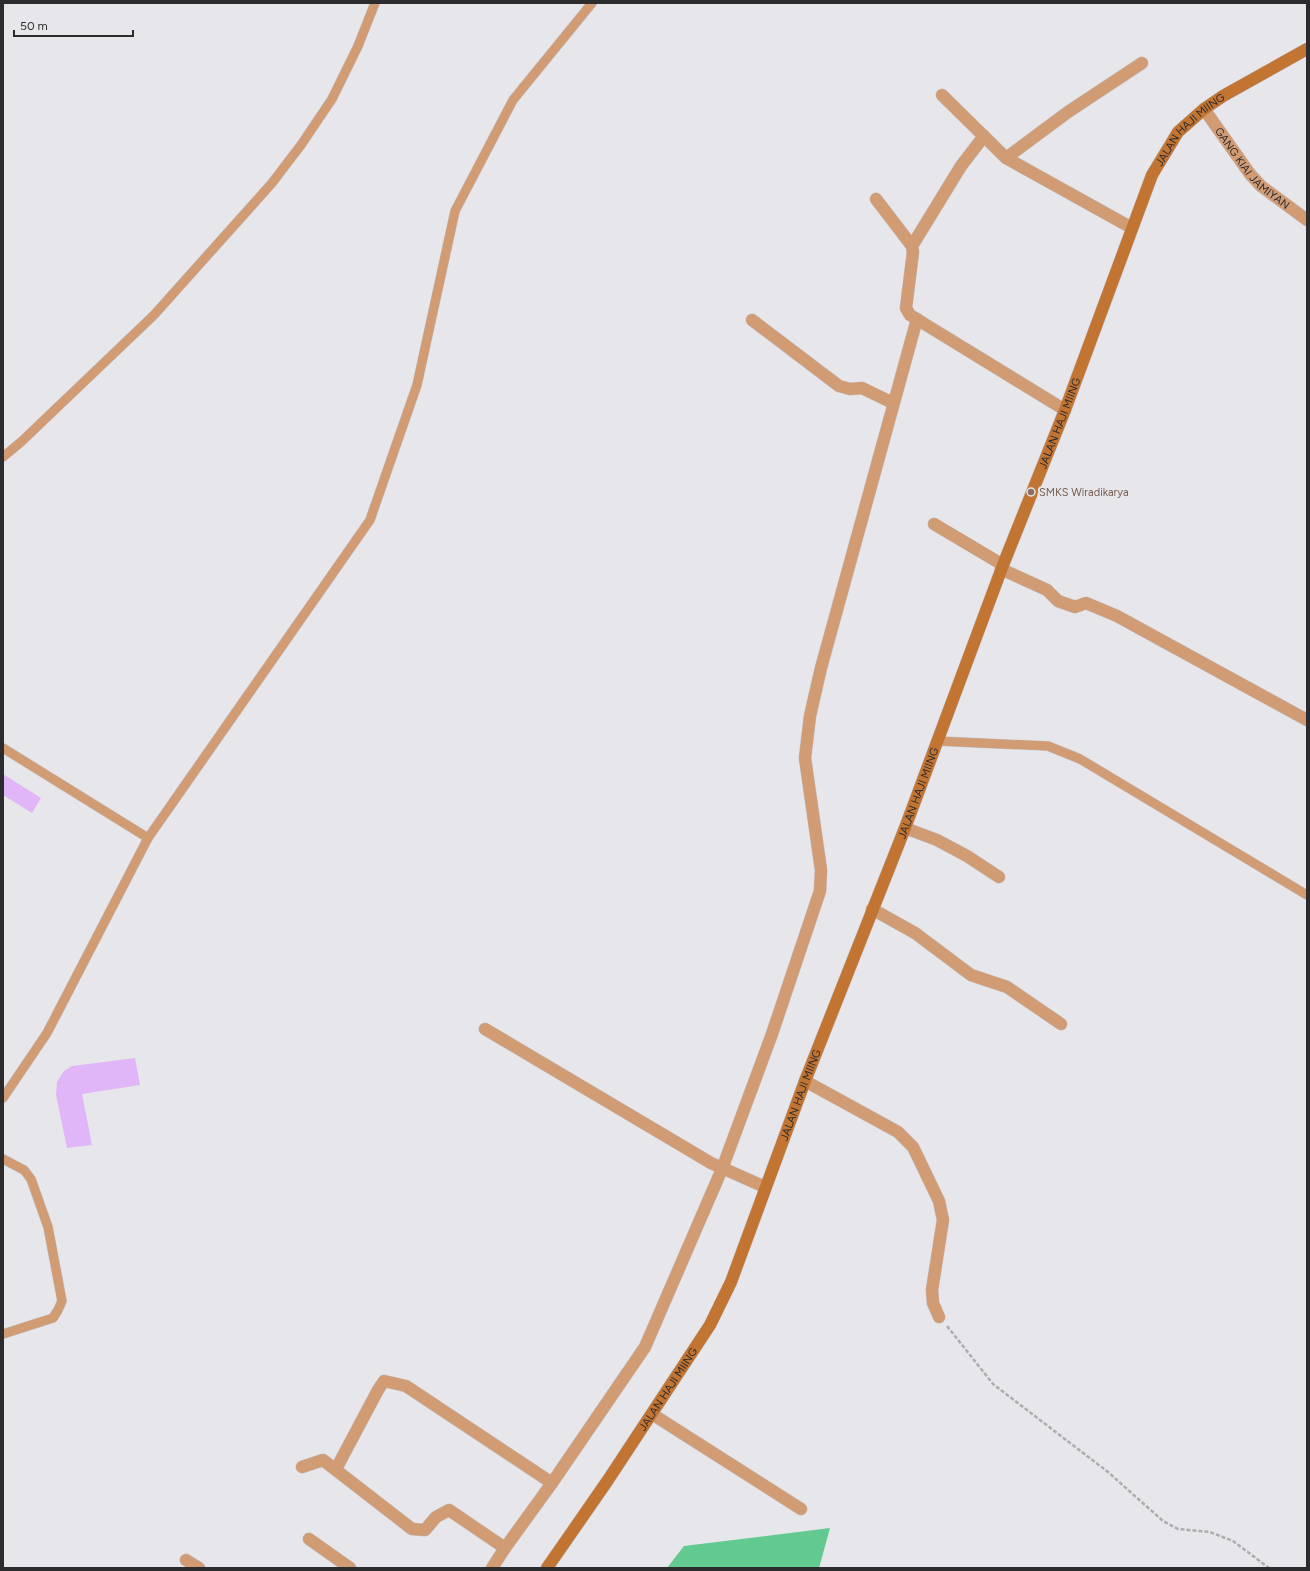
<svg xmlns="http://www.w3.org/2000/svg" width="1310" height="1571" font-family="Figtree,sans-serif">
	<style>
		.forest { fill: #62c991 }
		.building { fill: #e1b6f8 }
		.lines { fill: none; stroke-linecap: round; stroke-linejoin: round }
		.lane-casing { stroke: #c5c4c8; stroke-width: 10 }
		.street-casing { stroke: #c5c4c8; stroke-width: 13 }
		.secondary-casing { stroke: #c5c4c8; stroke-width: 13 }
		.path { stroke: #adacaf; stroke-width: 2.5; stroke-dasharray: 4 2; stroke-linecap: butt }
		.lane { stroke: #d19b74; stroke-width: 9 }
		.street { stroke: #d19b74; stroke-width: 12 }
		.secondary { stroke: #c27432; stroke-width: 12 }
		.education-dot { fill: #8d6e63; stroke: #e7e6ea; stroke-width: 1.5 }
		.labels { text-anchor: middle; stroke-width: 4; stroke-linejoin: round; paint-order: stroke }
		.street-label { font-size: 11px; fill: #2c2b2d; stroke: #e7e6ea }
		.education-label { font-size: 11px; fill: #785e54; stroke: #e7e6ea; text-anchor: start }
	</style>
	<rect width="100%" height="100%" fill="#e7e6ea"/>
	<polygon class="forest" points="830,1528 819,1568 667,1568 684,1546"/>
	<g class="building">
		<polygon points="3,774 41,798 32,813 3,795"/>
		<polygon points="135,1058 140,1085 82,1094 92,1145 67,1148 56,1095 57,1082 64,1071 72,1066"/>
	</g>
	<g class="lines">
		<defs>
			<g id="lane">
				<polyline points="3,457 21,442 154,315 272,183 301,145 332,99 358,46 375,3"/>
				<polyline points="937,741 1048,746 1080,759 1307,895"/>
				<polyline points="3,748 148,838"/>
				<polyline points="3,1098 47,1033 148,838 370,520 417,385 455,211 513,100 592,3"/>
				<polyline points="3,1159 24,1170 31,1179 48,1227 62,1301 58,1310 53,1318 3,1334"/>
			</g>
			<g id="street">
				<polyline points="942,95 1006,158 1132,228"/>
				<path id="s1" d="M1204,109L1250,174L1261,186L1307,220"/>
				<polyline points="1006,158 1068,112 1142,63"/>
				<polyline points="876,199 912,246 913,252 906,308 910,315 1065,410"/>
				<polyline points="912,246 961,166 984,136"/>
				<polyline points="752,320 839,386 850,389 862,388 893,403"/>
				<polyline points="934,524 1003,565"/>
				<polyline points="1001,569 1047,590 1058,601 1075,607 1086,603 1117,616 1307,720"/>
				<polyline points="905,828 937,840 967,856 999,877"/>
				<polyline points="872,909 915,933 971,975 1007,987 1061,1024"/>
				<polyline points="485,1029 711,1163 765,1187"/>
				<polyline points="805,1081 898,1132 913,1147 939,1201 943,1220 932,1290 933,1303 939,1317"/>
				<polyline points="652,1414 801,1509"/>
				<polyline points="302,1467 323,1460 412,1529 425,1530 436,1517 449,1510 505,1548"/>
				<polyline points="336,1469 378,1390 384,1381 406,1386 552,1483"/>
				<polyline points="309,1539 350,1568"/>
				<polyline points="186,1560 199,1568"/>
				<polyline points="492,1568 505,1548 552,1483 645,1347 722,1169 772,1034 820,891 821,870 805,758 810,716 821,668 917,319"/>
			</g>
			<g id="secondary">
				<path id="s2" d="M547,1568L608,1480L710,1325L731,1282L805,1081L905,828L1003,565L1065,410L1152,175L1178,132L1204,109L1223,96L1307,49"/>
			</g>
		</defs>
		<use href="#lane" class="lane-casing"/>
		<use href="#street" class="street-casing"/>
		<use href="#secondary" class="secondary-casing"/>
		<polyline class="path" points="947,1326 993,1384 1108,1472 1163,1521 1178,1529 1210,1532 1233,1541 1269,1568"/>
		<use href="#lane" class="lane"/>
		<use href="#street" class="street"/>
		<use href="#secondary" class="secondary"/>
	</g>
	<circle class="education-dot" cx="1031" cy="492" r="4"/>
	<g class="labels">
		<g class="street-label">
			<text dy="4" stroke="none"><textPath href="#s2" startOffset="1585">JALAN HAJI MIING</textPath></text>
			<text dy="4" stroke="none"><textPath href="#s1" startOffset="77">GANG KIAI JAMIYAN</textPath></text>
			<text dy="4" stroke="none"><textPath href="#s2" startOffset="1260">JALAN HAJI MIING</textPath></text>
			<text dy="4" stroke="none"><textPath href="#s2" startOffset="864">JALAN HAJI MIING</textPath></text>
			<text dy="4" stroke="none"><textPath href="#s2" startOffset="540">JALAN HAJI MIING</textPath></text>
			<text dy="4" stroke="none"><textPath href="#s2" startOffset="216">JALAN HAJI MIING</textPath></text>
		</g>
		<g class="education-label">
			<text x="1039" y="496">SMKS Wiradikarya</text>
		</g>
	</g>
	<rect width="1310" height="1571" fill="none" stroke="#2c2b2d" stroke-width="8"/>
	<path d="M14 30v6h119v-6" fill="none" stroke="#2c2b2d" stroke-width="2"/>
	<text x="20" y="30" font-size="12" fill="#2c2b2d" stroke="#e7e6ea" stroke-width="3" paint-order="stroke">50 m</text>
</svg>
